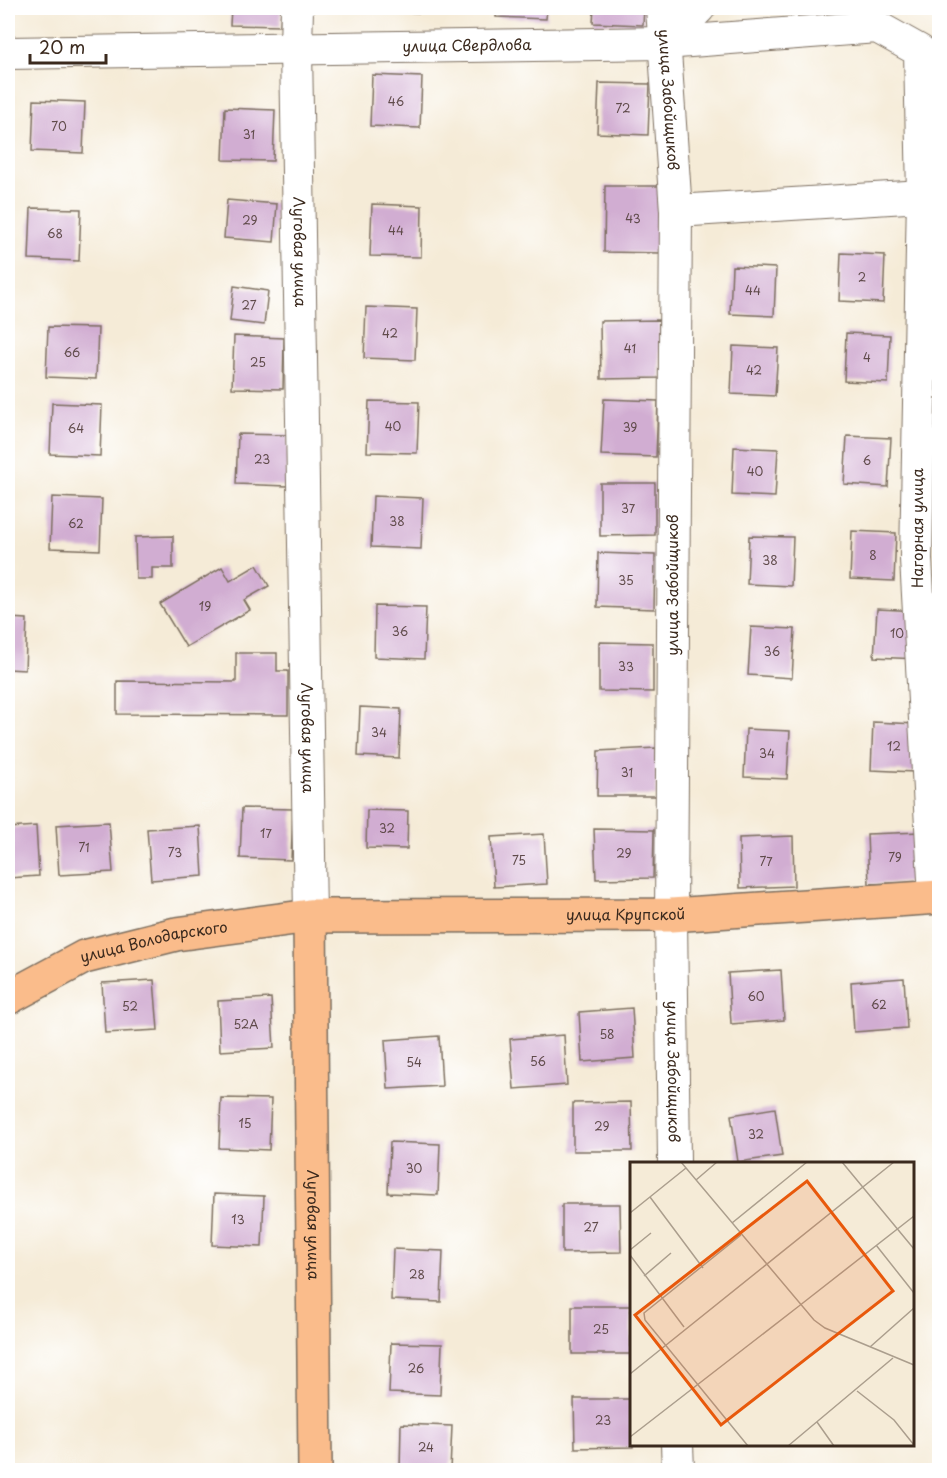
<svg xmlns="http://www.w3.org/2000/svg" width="947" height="1478" font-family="'Playpen Sans',sans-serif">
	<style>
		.building { fill: #d1add2 }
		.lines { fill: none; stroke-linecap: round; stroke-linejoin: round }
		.minor-casing { stroke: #7c6e5f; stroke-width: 34 }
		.major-casing { stroke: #7c6e5f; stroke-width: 36 }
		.minor { stroke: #fff; stroke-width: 32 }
		.major { stroke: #fabc8b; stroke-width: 33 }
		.labels { text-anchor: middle; stroke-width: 4.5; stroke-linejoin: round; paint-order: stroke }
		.number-label { font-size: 12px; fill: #604b4b }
		.street-label { font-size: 15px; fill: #3b2a1e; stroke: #fff }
		.inset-road { fill: none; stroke: #ab9e8d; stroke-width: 1.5 }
		.view { fill: #e8590c; fill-opacity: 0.15; stroke: #e8590c; stroke-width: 3 }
		.inset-edge { fill: none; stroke: #3b2a1e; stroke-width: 3 }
	</style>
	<rect width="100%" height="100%" fill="#fff"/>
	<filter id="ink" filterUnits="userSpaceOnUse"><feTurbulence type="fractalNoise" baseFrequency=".0167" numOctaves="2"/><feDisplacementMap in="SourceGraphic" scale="12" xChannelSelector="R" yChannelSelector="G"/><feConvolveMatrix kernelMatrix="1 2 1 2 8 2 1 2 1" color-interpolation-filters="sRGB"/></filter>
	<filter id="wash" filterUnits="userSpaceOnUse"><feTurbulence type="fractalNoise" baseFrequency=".008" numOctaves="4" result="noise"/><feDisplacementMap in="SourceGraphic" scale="24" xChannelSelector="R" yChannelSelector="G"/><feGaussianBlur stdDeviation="1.35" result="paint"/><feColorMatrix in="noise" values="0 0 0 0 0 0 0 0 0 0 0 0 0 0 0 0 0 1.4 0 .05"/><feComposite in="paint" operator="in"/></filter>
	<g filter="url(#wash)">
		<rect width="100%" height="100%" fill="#f5ebd7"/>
		<g id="blocks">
			<g class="building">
				<polygon points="231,8 281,8 280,26 230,25"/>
				<polygon points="375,8 425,8 425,13 375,11"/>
				<polygon points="496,8 547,8 546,19 496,17"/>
				<polygon points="594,8 644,8 643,25 593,23"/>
				<polygon points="372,75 422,77 420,128 370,126"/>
				<polygon points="599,83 650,84 648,135 597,133"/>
				<polygon points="34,100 85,102 83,153 32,151"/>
				<polygon points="225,108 275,110 273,161 223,160"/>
				<polygon points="605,186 661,186 662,253 604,252"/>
				<polygon points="227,200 277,204 274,242 224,238"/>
				<polygon points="372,204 422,206 421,257 370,256"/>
				<polygon points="31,208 81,209 79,261 29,259"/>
				<polygon points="841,253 885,255 883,303 839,301"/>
				<polygon points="732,266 776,268 774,316 730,314"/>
				<polygon points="234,286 268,291 264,325 230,321"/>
				<polygon points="366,307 417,309 415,360 364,358"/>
				<polygon points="659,320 660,378 601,379 600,321"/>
				<polygon points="48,327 98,328 96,379 46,377"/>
				<polygon points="846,333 890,335 888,383 844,381"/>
				<polygon points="234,336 284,338 283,389 232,388"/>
				<polygon points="733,346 778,348 775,396 731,394"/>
				<polygon points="604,399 658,401 656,457 601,455"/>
				<polygon points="369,401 419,402 417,453 367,452"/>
				<polygon points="52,403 102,405 100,456 50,454"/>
				<polygon points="238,434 288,435 287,486 236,484"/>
				<polygon points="847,436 891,438 888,487 844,484"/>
				<polygon points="734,447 778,449 775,497 732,495"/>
				<polygon points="600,483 655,483 655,535 600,536"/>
				<polygon points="373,496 423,498 421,549 371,547"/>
				<polygon points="52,497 102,499 100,550 50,548"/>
				<polygon points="852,531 896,533 894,581 850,579"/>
				<polygon points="173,536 173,568 152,568 152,579 136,579 135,537"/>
				<polygon points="749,536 793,537 791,586 747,584"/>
				<polygon points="598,553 655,555 654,609 597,607"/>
				<polygon points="257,565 269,586 244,600 250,610 186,647 160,604 222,567 230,581"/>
				<polygon points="375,606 426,607 424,659 374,657"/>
				<polygon points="877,609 920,611 918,659 874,657"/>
				<polygon points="8,618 27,619 25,670 8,669"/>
				<polygon points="751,627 795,629 792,678 748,675"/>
				<polygon points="599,642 653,643 653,692 599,691"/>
				<polygon points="236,653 277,653 277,671 288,671 288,715 117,714 117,681 236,682"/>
				<polygon points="360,707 401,709 399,758 358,756"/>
				<polygon points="873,722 917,724 915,772 871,770"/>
				<polygon points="746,729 790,731 787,779 744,777"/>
				<polygon points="656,748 656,796 597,796 598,751"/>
				<polygon points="242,808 293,809 291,860 240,858"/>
				<polygon points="367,810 408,811 407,849 366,848"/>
				<polygon points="109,822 113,872 59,875 56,825"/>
				<polygon points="36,826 39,876 8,878 8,828"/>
				<polygon points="200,826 203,876 151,880 147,829"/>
				<polygon points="594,829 654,830 653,878 596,879"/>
				<polygon points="921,832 922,882 869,884 867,834"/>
				<polygon points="544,834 547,884 494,887 491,837"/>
				<polygon points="793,836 794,886 740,888 739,838"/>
				<polygon points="781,970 784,1020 731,1024 728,973"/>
				<polygon points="904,978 907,1028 854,1032 851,982"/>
				<polygon points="154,980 158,1030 105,1033 102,983"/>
				<polygon points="271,998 274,1048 220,1051 218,1001"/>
				<polygon points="632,1008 635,1058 582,1062 579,1012"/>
				<polygon points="564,1035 567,1085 514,1089 510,1039"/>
				<polygon points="439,1036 442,1086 388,1089 385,1040"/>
				<polygon points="221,1098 271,1099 269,1150 219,1148"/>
				<polygon points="631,1102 632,1151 573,1151 573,1103"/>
				<polygon points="775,1108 782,1156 738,1162 731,1115"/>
				<polygon points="390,1142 440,1144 438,1195 388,1193"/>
				<polygon points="214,1194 264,1196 262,1247 212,1245"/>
				<polygon points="562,1204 620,1204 621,1252 562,1253"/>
				<polygon points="393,1249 443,1251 441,1302 391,1300"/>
				<rect x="572" y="1306" width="59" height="48"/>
				<polygon points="391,1343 442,1344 440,1395 389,1393"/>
				<polygon points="574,1399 632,1399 633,1447 575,1448"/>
				<polygon points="401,1424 452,1426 450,1470 400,1470"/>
			</g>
		</g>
	</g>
	<g filter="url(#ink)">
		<use href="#blocks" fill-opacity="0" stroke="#7c6e5f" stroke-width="1.5"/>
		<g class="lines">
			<defs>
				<g id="minor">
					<path id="s1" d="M297,8L296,48L310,916"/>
					<path id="s2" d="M662,8L676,211L671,915L674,1163"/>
					<polyline points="664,43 699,8"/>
					<path id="s3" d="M8,53L664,43L877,27L920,51L923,196L916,559L935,897"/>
					<polyline points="676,211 923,196 940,197"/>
					<polyline points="677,1444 678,1470"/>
				</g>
				<g id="major">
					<path id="s4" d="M310,916L315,1470"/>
					<path id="s5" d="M8,998L84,957L176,934L310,916L671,915L940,897"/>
				</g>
			</defs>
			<use href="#minor" class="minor-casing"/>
			<use href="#major" class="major-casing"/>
			<use href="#minor" class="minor"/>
			<use href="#major" class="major"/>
		</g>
	</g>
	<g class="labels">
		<g class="number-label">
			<text x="396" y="106">46</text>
			<text x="623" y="113">72</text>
			<text x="59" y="131">70</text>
			<text x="249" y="139">31</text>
			<text x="633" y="223">43</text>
			<text x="250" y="225">29</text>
			<text x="396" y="235">44</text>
			<text x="55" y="238">68</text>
			<text x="862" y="282">2</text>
			<text x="753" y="295">44</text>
			<text x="249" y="310">27</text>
			<text x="390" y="338">42</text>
			<text x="630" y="353">41</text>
			<text x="72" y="357">66</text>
			<text x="867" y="362">4</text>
			<text x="258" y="367">25</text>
			<text x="754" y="375">42</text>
			<text x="393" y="431">40</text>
			<text x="630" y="432">39</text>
			<text x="76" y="433">64</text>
			<text x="262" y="464">23</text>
			<text x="867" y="465">6</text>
			<text x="755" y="476">40</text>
			<text x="628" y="513">37</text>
			<text x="397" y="526">38</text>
			<text x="76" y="528">62</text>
			<text x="873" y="560">8</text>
			<text x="770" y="565">38</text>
			<text x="626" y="585">35</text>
			<text x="205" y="611">19</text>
			<text x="400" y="636">36</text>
			<text x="897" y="638">10</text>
			<text x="772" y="656">36</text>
			<text x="626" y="671">33</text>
			<text x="379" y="737">34</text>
			<text x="894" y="751">12</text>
			<text x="767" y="758">34</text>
			<text x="627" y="777">31</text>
			<text x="387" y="833">32</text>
			<text x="266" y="838">17</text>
			<text x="84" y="852">71</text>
			<text x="175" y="857">73</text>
			<text x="624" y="858">29</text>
			<text x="895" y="862">79</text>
			<text x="519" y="865">75</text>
			<text x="766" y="866">77</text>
			<text x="756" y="1001">60</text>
			<text x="879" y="1009">62</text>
			<text x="130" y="1011">52</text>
			<text x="246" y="1029">52А</text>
			<text x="607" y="1039">58</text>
			<text x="538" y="1066">56</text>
			<text x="414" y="1067">54</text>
			<text x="245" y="1128">15</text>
			<text x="602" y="1131">29</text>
			<text x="756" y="1139">32</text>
			<text x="414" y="1173">30</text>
			<text x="238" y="1224">13</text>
			<text x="591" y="1232">27</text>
			<text x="417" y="1279">28</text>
			<text x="601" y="1334">25</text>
			<text x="416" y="1373">26</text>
			<text x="603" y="1425">23</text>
			<text x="426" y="1452">24</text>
		</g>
		<g class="street-label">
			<text dy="5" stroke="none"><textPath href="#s3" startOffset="459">улица Свердлова</textPath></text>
			<text dy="5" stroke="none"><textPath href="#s2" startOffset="92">улица Забойщиков</textPath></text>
			<text dy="5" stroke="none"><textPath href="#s1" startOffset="244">Луговая улица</textPath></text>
			<text transform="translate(918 528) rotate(-90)" y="5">Нагорная улица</text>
			<text transform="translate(673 585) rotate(-90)" y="5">улица Забойщиков</text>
			<text dy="5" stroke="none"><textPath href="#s1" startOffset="730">Луговая улица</textPath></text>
			<text dy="5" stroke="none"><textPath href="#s5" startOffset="632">улица Крупской</textPath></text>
			<text dy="5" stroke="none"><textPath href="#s5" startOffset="158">улица Володарского</textPath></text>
			<text dy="5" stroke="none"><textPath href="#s2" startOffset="1064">улица Забойщиков</textPath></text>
			<text dy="5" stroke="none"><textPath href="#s4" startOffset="309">Луговая улица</textPath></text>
		</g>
	</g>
	<g transform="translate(630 1162)">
		<rect width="284" height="284" fill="#f5ebd7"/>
		<path class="inset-road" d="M51,0L184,158L195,166L284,203M212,0L284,87M66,18L87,0M20,35L73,106M0,51L56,6M102,61L177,0M111,73L14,151L15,158L118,284M246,83L284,131M0,88L21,71M0,93L54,165M14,114L41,91M169,144L284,54M240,185L284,146M0,212L264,0M227,229L264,258L284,283M187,260L204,284M0,275L169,144M158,284L263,196"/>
		<path class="view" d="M177,19L263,129L91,263L5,153Z"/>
		<rect width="284" height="284" class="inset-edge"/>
	</g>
	<rect width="947" height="1478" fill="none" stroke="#fff" stroke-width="30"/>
	<path d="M30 54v9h76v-9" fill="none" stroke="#3b2a1e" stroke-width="3"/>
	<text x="39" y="54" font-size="18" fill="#3b2a1e" stroke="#ffffff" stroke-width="4.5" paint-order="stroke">20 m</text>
</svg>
